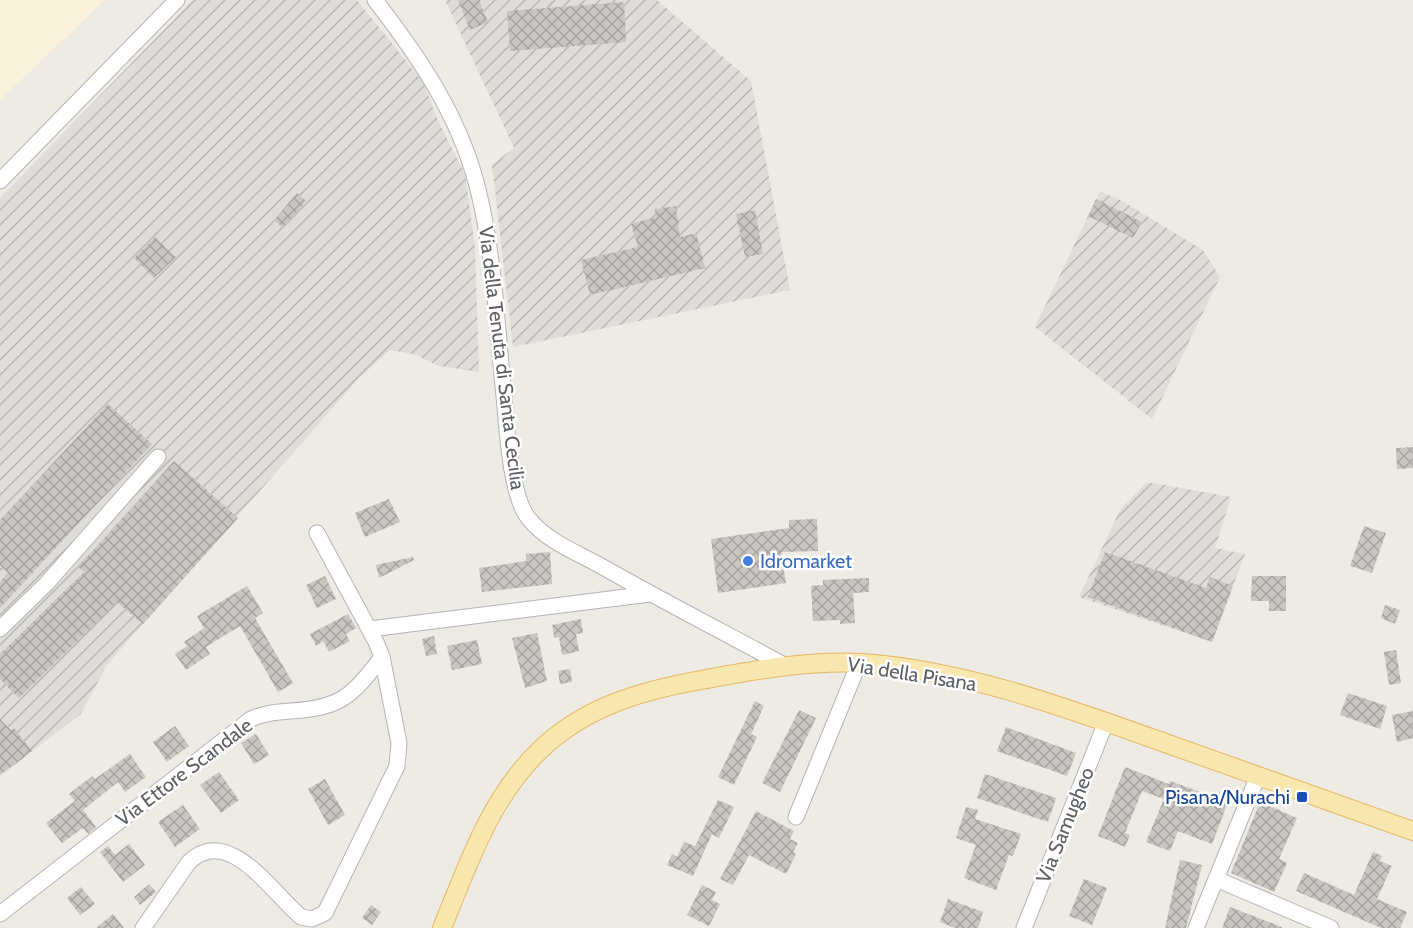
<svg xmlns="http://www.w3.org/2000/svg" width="1413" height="928" font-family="Cabin,sans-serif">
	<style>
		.commercial { fill: #fbf2dc }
		.industrial { fill: url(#industrial-furrows) }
		.building { fill: url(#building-cross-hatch) }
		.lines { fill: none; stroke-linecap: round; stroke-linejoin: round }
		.minor-casing { stroke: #b2b5b8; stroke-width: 17 }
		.major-casing { stroke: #e6b965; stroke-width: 20 }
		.minor { stroke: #fff; stroke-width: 15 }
		.major { stroke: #f8e7af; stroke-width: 18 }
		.shop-dot { fill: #3f7fe0; stroke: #fff; stroke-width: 2 }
		.transit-dot { fill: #1a4fb4; stroke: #fff; stroke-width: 2 }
		.labels { text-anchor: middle; stroke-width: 5; stroke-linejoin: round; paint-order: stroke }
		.street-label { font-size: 20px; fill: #5c6064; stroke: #fff }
		.shop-label { font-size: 20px; fill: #366cbe; stroke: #fff; text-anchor: start }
		.transit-label { font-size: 20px; fill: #164399; stroke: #fff; text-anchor: end }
	</style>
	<defs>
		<pattern id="industrial-furrows" width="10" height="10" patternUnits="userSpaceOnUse" patternTransform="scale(1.5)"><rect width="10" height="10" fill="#dfddd9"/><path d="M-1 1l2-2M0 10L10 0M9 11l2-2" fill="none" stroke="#b8b7b4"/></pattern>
		<pattern id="building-cross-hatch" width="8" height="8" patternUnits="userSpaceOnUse" patternTransform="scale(1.5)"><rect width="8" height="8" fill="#c9c6c2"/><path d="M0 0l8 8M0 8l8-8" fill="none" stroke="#a6a4a1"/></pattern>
	</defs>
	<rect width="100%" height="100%" fill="#eeebe4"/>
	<polygon class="commercial" points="0,0 105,0 0,100"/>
	<g class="industrial">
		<polygon points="193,0 357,0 423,82 439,123 465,174 475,248 479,372 439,366 413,354 390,350 359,378 107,665 81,714 0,776 0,198"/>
		<polygon points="445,0 657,0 751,81 790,290 513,347 492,165 514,148"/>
		<polygon points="1100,191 1122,201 1203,250 1220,277 1152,419 1035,327"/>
		<polygon points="1147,482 1231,497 1215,548 1245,554 1212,642 1079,597 1120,510"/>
	</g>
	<g class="building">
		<polygon points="458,0 479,0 488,22 470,30"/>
		<polygon points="624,2 626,42 510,51 507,11"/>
		<polygon points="297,193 306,201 283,228 274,220"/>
		<polygon points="1096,199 1142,222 1133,238 1088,216"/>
		<polygon points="676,206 680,237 696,233 705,268 590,295 581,260 638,247 631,224 656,217 655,209"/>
		<polygon points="755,210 763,254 745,257 736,214"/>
		<polygon points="155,237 176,257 154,278 134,258"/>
		<polygon points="108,404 152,444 0,608 0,582 8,573 0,565 0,520"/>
		<polygon points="1413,447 1413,468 1397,469 1396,448"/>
		<polygon points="174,461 238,518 143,624 117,602 19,698 0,679 0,654 84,572 78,567"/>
		<polygon points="389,499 400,522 365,537 355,513"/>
		<polygon points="817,519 818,551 781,552 786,583 718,593 711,539 789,528 789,520"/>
		<polygon points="1364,526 1386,533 1372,573 1350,566"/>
		<polygon points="550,552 552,584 482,592 479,568 526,561 526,554"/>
		<polygon points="1105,552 1206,588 1210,577 1233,586 1212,642 1088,597"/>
		<polygon points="413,557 414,560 379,578 376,565"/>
		<polygon points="325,576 336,599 317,608 306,585"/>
		<polygon points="1252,576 1286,576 1286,611 1269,611 1269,601 1251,601"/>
		<polygon points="869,578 869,592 853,593 855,623 840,624 840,620 813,621 811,586 823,585 823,580"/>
		<polygon points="247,586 263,613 255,618 293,683 278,692 240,626 206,647 210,654 186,670 175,654 187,646 184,642 204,628 197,616"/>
		<polygon points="1385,605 1400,610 1395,624 1381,618"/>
		<polygon points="348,614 356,628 346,634 350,641 329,652 323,641 316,646 310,634"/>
		<polygon points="581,619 583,633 576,634 579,651 562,655 559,637 554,638 552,625"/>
		<polygon points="537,633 547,681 525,688 512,638"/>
		<polygon points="434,636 437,654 426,656 422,639"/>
		<polygon points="477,640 482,664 452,670 447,646"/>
		<polygon points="1396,650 1401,683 1389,685 1384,652"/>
		<polygon points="570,669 572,682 560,684 558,671"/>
		<polygon points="1348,693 1387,706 1380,729 1340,715"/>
		<polygon points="755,701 764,706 751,734 757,737 734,785 718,777"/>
		<polygon points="799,710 816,718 780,792 762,783"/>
		<polygon points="1413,711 1413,738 1397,742 1392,715"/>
		<polygon points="0,719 11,730 14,728 32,751 0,775"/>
		<polygon points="175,726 189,746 167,762 153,742"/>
		<polygon points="1006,727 1076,753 1067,776 997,751"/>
		<polygon points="256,734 269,755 254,764 241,743"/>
		<polygon points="130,754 146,777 125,792 118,782 83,810 96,827 88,834 83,828 62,843 46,823 75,801 69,794 92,776 95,779"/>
		<polygon points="1125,767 1169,784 1170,781 1211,796 1213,791 1230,797 1212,844 1178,831 1170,851 1146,842 1164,799 1142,791 1125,833 1130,835 1125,847 1098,836"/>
		<polygon points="219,772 239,800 221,813 200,785"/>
		<polygon points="985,774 1056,798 1048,822 977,798"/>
		<polygon points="325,779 345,815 328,825 308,789"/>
		<polygon points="718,800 734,807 719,838 712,834 693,876 667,865 672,854 677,857 684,842 695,846"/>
		<polygon points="1260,802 1297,818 1279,859 1287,863 1274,892 1231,873"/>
		<polygon points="183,805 200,829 175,847 158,822"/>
		<polygon points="966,807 978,810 975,819 1021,834 1013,856 1009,855 996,890 964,878 976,845 956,838"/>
		<polygon points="756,811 794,831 790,839 798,843 793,852 796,854 786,874 749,855 733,885 720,879"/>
		<polygon points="129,844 145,865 123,882 100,852 108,846 115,855"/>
		<polygon points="1373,852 1382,856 1380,861 1392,866 1377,899 1407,912 1400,928 1381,928 1296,891 1304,873 1354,895"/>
		<polygon points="1180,860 1202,865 1186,928 1165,928"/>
		<polygon points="1084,879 1107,888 1092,925 1069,916"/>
		<polygon points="149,884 156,892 140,905 134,897"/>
		<polygon points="702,885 716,892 712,900 720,904 709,926 687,915"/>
		<polygon points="81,887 95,904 80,915 67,898"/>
		<polygon points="948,899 983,912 978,928 955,928 940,922"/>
		<polygon points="371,905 381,912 372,925 362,918"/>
		<polygon points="1230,907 1282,927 1282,928 1222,928"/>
		<polygon points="113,914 124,928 96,928"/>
	</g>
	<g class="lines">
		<defs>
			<g id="minor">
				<path d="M375,0C422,61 463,121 480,198C495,263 497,330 504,396C507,427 510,496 529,519C548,542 576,552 601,566C661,600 723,632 784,665"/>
				<polyline points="0,181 177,0"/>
				<polyline points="0,629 47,583 158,457"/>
				<polyline points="370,629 650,594"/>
				<polyline points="796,817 859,663"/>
				<polyline points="1216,879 1331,928"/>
				<path d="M0,914L251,719C264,713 277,712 291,711C341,708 352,696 382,657L376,642L317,533"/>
				<path d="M143,928L189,862C229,824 272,893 301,917L312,919L325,913L397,766L399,743L382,657"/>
				<polyline points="1024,928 1106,722"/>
				<polyline points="1196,928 1258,776"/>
			</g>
			<path id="major" d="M442,928C468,865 489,800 539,751C584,707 640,691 701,680C756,670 808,660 863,663C965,670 1073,710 1168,744C1250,773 1331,802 1413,831"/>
		</defs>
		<use href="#minor" class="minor-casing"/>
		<use href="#major" class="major-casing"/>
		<use href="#minor" class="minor"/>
		<use href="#major" class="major"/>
	</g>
	<circle class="shop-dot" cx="748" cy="561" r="6"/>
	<rect class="transit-dot" x="1296" y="791" width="12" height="12" rx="3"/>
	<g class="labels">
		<g class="street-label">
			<text transform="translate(502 358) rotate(83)" y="7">Via della Tenuta di Santa Cecilia</text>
			<text transform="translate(912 674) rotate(9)" y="7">Via della Pisana</text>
			<text transform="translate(184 772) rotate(-37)" y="7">Via Ettore Scandale</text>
			<text transform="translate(1065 825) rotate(-68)" y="7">Via Samugheo</text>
		</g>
		<g class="shop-label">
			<text x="760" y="568">Idromarket</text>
		</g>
		<g class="transit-label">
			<text x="1290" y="804">Pisana/Nurachi</text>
		</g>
	</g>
</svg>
